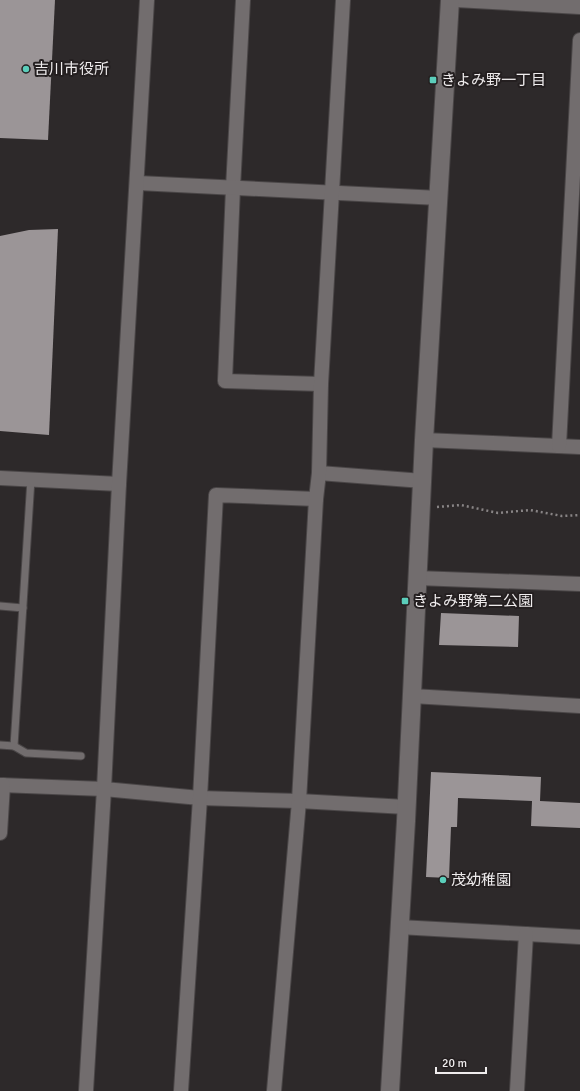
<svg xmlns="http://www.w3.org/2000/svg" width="580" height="1091" font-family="Signika,'Noto Sans JP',sans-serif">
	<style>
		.building { fill: #9b9597 }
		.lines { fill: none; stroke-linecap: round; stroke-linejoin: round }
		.service-casing { stroke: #4a4647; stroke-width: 9 }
		.minor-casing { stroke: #4a4647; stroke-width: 16 }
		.tertiary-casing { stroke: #4a4647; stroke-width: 20 }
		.path { stroke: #888485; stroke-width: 2.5; stroke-dasharray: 2 3; stroke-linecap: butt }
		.service { stroke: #726d6e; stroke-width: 7 }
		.minor { stroke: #726d6e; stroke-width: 14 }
		.tertiary { stroke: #726d6e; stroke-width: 18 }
		.poi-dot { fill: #5bcebb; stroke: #241f20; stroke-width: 1.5 }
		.labels { text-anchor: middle; stroke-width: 4; stroke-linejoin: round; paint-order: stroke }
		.poi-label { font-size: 15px; fill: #efeced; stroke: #241f20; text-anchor: start }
	</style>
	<rect width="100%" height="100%" fill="#2d292a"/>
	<g class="building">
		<polygon points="0,0 55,0 48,140 0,138"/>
		<polygon points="58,229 49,435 0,431 0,236 29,230"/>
		<polygon points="441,613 519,616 518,647 439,645"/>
		<polygon points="431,772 541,777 540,801 580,803 580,828 531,826 532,801 458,798 457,827 451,827 449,878 426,877"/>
	</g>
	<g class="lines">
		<defs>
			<g id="service">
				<polyline points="0,606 23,608"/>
				<polyline points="0,745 14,746 31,479"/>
				<polyline points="14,746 26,753 81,756"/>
			</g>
			<g id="minor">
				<polyline points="243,0 233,188 225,381 321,384"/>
				<polyline points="456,0 580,7"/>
				<polyline points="138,183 439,198"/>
				<polyline points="424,440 580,447"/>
				<polyline points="559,446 580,40"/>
				<polyline points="319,473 423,481"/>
				<polyline points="0,478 119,484"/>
				<polyline points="417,578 580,584"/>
				<polyline points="412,696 580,706"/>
				<polyline points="0,785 104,789 200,798 299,801 406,807"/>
				<polyline points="0,833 3,785"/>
				<polyline points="399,927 580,937"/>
				<polyline points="86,1091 104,789 119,484 147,0"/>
				<polyline points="181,1091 200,798 216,495 316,499"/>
				<polyline points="274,1091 299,801 316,499 319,473 321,384 343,0"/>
				<polyline points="517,1091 526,934"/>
			</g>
			<polyline id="tertiary" points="390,1091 406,821 424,440 450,0"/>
		</defs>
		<use href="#service" class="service-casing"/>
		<use href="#minor" class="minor-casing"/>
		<use href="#tertiary" class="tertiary-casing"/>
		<polyline class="path" points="437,507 461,505 498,513 530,510 562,516 580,515"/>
		<use href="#service" class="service"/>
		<use href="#minor" class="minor"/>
		<use href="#tertiary" class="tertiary"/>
	</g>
	<g class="poi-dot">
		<circle cx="26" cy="69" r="4"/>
		<rect x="429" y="76" width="8" height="8" rx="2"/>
		<rect x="401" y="597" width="8" height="8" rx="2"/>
		<circle cx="443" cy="880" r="4"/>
	</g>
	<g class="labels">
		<g class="poi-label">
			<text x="34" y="74">吉川市役所</text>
			<text x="441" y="85">きよみ野一丁目</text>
			<text x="413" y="606">きよみ野第二公園</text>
			<text x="451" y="885">茂幼稚園</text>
		</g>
	</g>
	<path d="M436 1067v6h50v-6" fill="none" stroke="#efeced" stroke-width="2"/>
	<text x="442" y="1067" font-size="12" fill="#efeced" stroke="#241f20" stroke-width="3" paint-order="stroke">20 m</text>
</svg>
